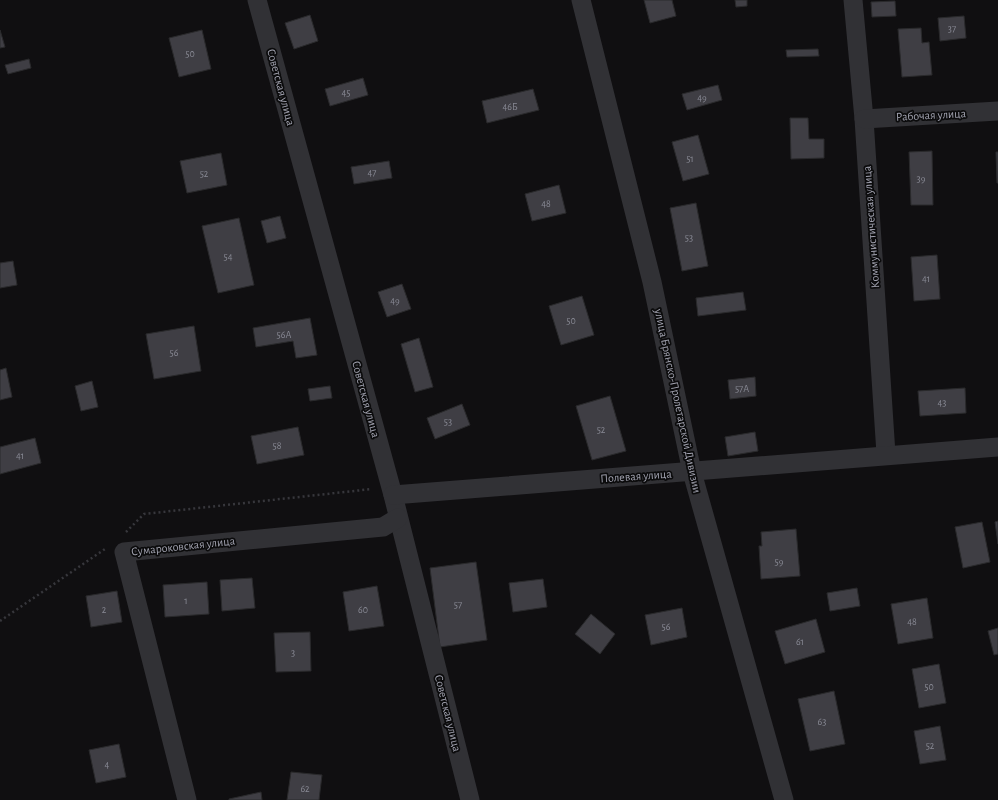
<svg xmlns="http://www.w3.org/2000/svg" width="998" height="800" font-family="'Alegreya Sans',sans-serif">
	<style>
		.building { fill: #3f3e44; stroke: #2a2a2c }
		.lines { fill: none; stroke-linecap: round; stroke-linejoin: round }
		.path { stroke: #37373c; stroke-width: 2.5; stroke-dasharray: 2 3; stroke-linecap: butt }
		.street { stroke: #313135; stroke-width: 19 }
		.labels { text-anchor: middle; stroke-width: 3.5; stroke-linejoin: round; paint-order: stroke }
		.number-label { font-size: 10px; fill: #898a95 }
		.street-label { font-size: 12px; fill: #a2a3b0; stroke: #0b0b0c }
	</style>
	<rect width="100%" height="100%" fill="#100f11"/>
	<g class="building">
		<polygon points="644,0 672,0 676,16 650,23"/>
		<polygon points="735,0 747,0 747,6 736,7"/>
		<polygon points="895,1 896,16 872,17 871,2"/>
		<polygon points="310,15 318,41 294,49 285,23"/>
		<polygon points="964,16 966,38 940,41 938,18"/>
		<polygon points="921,28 922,43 929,42 932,75 902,77 898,29"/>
		<polygon points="0,30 5,47 0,48"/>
		<polygon points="202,30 211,69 179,77 169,38"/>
		<polygon points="818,49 819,56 787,57 786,50"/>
		<polygon points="29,59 31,68 8,74 5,65"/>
		<polygon points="363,78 368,95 330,106 325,89"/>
		<polygon points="718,85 722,100 687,110 682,94"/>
		<polygon points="533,89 539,110 487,123 482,101"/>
		<polygon points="790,118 808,118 809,139 824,139 824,158 791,159"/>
		<polygon points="698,135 709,174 683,181 672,142"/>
		<polygon points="932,151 933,205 911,205 909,152"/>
		<polygon points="996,152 998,152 998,183 997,183"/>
		<polygon points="221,153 227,185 187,193 180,161"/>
		<polygon points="389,161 392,178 354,184 351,167"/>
		<polygon points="559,185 566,213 532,221 525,194"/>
		<polygon points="696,203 708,266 682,271 670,208"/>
		<polygon points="280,216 286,238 267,243 261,221"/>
		<polygon points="239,218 254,285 218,293 202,226"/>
		<polygon points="937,255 940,299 914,301 911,257"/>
		<polygon points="13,261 17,285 0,288 0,263"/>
		<polygon points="402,284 411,309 387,317 378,292"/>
		<polygon points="743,292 746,310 698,316 696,298"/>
		<polygon points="582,296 594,335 561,345 549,306"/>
		<polygon points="310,318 317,355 296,358 293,341 256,347 253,328"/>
		<polygon points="194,326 201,371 154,379 146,334"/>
		<polygon points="419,338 433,387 415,392 401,344"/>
		<polygon points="6,368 12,397 0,400 0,370"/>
		<polygon points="755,377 756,396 730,399 728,380"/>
		<polygon points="92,381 98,407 81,411 75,386"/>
		<polygon points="330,386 332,398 310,401 308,389"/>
		<polygon points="965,388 966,413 920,416 918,391"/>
		<polygon points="610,396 626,451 592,460 576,406"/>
		<polygon points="462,404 470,425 435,439 427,418"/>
		<polygon points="298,427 304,455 257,464 251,436"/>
		<polygon points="755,432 758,451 728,456 725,437"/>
		<polygon points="35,438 41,463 0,474 0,447"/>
		<polygon points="998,521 998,544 995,522"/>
		<polygon points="982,522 990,562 963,568 955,527"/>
		<polygon points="796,529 800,576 761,579 759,546 762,546 761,532"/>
		<polygon points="476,562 487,640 440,647 430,568"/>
		<polygon points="252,578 255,608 222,611 220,580"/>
		<polygon points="543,579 547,607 513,612 509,583"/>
		<polygon points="207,582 209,614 165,617 163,585"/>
		<polygon points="377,586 384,626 349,631 343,592"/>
		<polygon points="857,588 860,606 830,611 827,593"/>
		<polygon points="117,591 122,622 91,627 86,596"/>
		<polygon points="927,598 933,638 898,644 891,604"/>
		<polygon points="682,608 687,637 651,645 645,615"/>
		<polygon points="591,614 615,634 600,654 575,634"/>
		<polygon points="816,619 825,652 785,664 775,631"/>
		<polygon points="998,628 998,654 994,655 988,631"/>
		<polygon points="310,632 311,671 276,672 274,633"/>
		<polygon points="939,664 946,703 919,708 912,669"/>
		<polygon points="834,691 845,744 810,751 798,699"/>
		<polygon points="940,726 946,760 920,764 914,731"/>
		<polygon points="119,744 126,777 96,783 89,750"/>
		<polygon points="291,772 322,775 319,800 287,800"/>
		<polygon points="261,792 262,800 229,800 229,799"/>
	</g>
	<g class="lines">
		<g class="path">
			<polyline points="126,532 144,514 372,489"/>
			<polyline points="0,621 105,549"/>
		</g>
		<g class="street">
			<polyline points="257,0 393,495 470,800"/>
			<polyline points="581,0 652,282 692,472 784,800"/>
			<polyline points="853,0 864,119 886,454"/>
			<polyline points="864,119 998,111"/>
			<polyline points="393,495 998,447"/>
			<polyline points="187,800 124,552 383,527 398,518"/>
		</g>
	</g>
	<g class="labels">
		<g class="number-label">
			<text x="952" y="32">37</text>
			<text x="190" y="57">50</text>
			<text x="346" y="96">45</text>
			<text x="702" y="101">49</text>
			<text x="510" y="110">46Б</text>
			<text x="690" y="162">51</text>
			<text x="372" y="176">47</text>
			<text x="204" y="177">52</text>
			<text x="921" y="182">39</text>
			<text x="546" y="207">48</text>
			<text x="689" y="241">53</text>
			<text x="228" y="260">54</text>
			<text x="926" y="282">41</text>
			<text x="395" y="304">49</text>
			<text x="571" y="324">50</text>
			<text x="284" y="338">56А</text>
			<text x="174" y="356">56</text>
			<text x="742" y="392">57А</text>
			<text x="942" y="406">43</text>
			<text x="448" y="425">53</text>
			<text x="601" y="433">52</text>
			<text x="277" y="449">58</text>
			<text x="20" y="459">41</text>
			<text x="779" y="565">59</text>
			<text x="186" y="604">1</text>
			<text x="458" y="608">57</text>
			<text x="104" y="613">2</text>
			<text x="363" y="613">60</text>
			<text x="912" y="625">48</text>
			<text x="666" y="630">56</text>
			<text x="800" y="645">61</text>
			<text x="293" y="656">3</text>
			<text x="929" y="690">50</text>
			<text x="822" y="725">63</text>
			<text x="930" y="749">52</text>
			<text x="107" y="768">4</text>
			<text x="305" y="792">62</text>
		</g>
		<g class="street-label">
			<text transform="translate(281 87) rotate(75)" y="4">Советская улица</text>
			<text transform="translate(931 115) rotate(-3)" y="4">Рабочая улица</text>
			<text transform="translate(871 227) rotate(-94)" y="4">Коммунистическая улица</text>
			<text transform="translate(366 399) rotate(75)" y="4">Советская улица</text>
			<text transform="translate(678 401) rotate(78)" y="4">улица Брянско-Пролетарской Дивизии</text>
			<text transform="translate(636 476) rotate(-4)" y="4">Полевая улица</text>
			<text transform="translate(183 546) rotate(-6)" y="4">Сумароковская улица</text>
			<text transform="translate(448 713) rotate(76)" y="4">Советская улица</text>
		</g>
	</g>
</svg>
